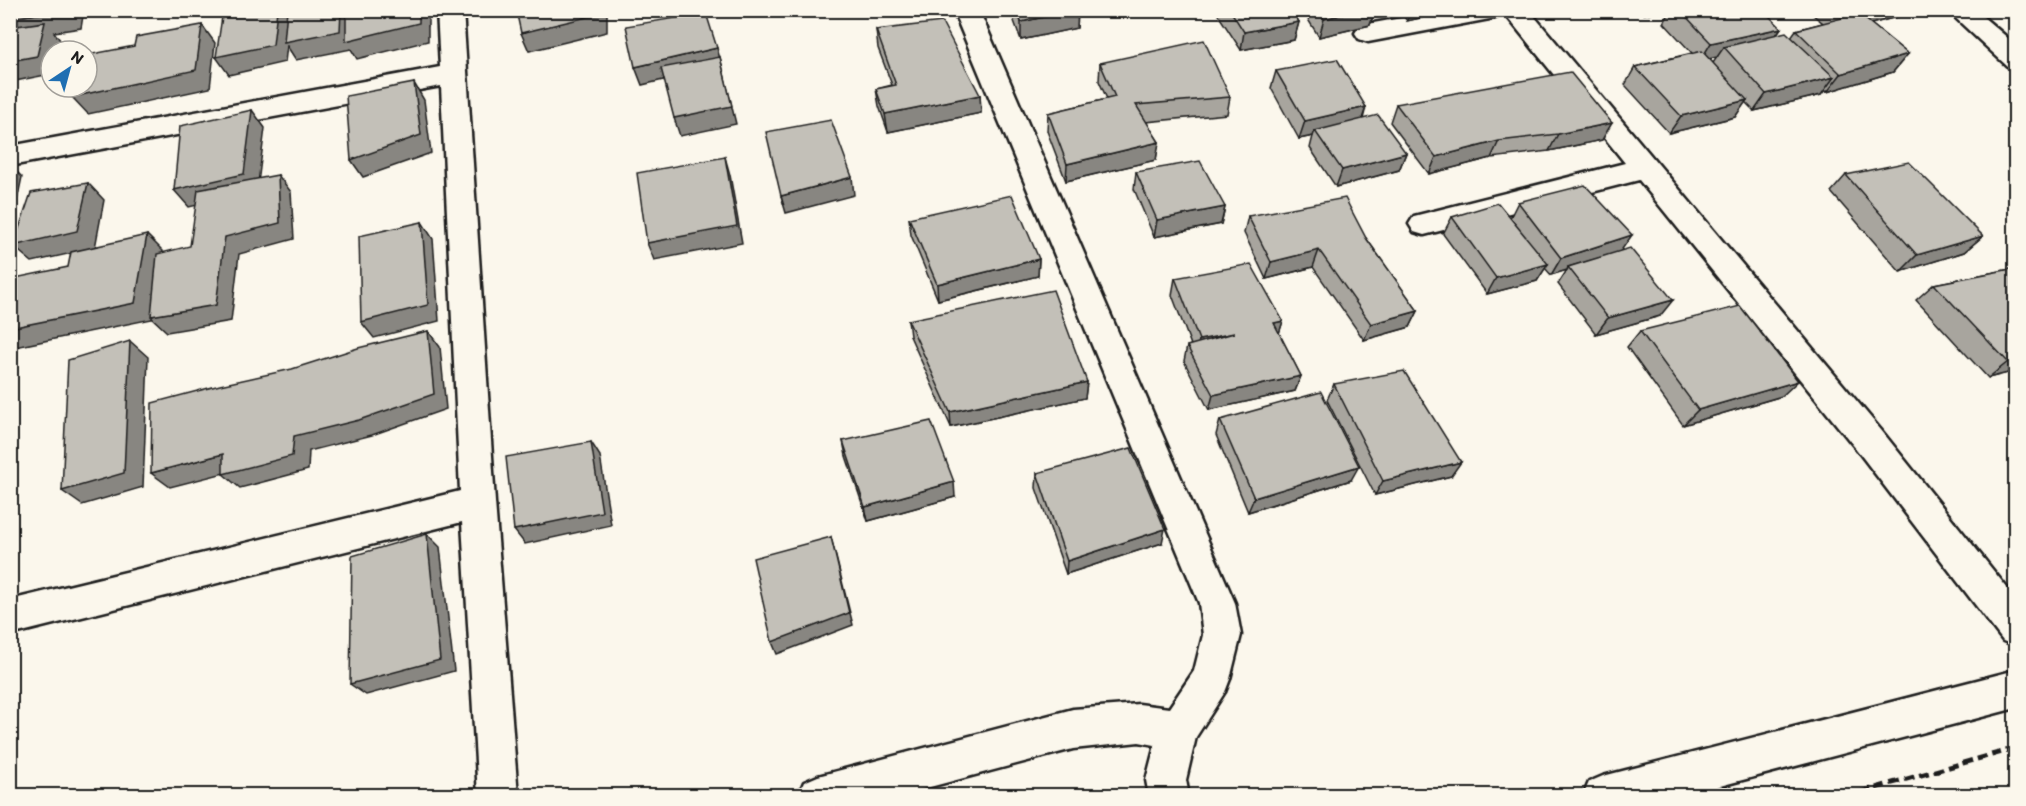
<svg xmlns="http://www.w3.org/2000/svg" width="2026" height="806" font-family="Itim,sans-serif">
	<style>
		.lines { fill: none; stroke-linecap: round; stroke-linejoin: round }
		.minor-casing { stroke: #1c1c1c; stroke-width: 5 }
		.minor { fill: #fbf7ec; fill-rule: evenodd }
		.rail { stroke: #1c1c1c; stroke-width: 5; stroke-dasharray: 10 5; stroke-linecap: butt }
		.wall { fill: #a8a59e; stroke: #1c1c1c; stroke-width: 1.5; fill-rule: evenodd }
		.shaded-wall { fill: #888681; stroke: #1c1c1c; stroke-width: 1.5 }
		.building { fill: #c3c0b8; stroke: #1c1c1c; stroke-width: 1.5 }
	</style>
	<rect width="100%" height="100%" fill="#fbf7ec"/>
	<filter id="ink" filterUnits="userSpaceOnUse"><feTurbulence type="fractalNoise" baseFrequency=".0167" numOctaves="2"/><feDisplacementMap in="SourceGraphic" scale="12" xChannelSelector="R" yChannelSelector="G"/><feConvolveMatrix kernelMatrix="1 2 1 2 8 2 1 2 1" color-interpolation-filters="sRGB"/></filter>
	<g filter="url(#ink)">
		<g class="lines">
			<defs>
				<g id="minor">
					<polygon points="437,10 463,10 495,502 518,796 478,796 462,522 10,635 10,600 460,491 441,86 10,166 10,146 440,67"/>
					<polygon points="953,10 979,10 1235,603 1241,635 1230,679 1225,692 1196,737 1186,780 1189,796 1149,796 1146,780 1155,745 1139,742 1073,749 896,796 798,796 804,782 818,776 1073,709 1139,704 1169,708 1194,671 1203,635 1199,603"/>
					<polygon points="1446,10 1529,10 1881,430 2016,599 2016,646 2003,641 1857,450 1639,180 1424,235 1414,232 1409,224 1414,216 1625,163 1505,14 1495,18 1368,42 1359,39 1355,33 1359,27 1368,24"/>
					<polygon points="1947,10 1975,10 2016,45 2016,69 2007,66"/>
					<polygon points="2016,670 2016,708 1682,796 1583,796 1589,782 1603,776"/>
				</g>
			</defs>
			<use href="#minor" class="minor-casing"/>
			<use href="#minor" class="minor"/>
			<polyline class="rail" points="1847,796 2016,748"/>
		</g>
		<g class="wall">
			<polygon points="1010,10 1078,10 1077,28 1021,40"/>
			<polygon points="1215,10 1291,10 1299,22 1294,40 1241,50"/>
			<polygon points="1302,10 1375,10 1370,25 1319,37"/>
			<polygon points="1399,10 1455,10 1407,21"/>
			<path d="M1671,10H1763L1781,28L1776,35L1791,37L1796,30L1823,23L1807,10H1922L1871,24L1908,54L1893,72L1827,92L1825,90L1821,95L1754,111L1745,102L1735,117L1669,133L1625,85L1635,67L1692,53L1664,23ZM1717,57L1713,63L1709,59Z"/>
			<polygon points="876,30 980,95 981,113 888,132 879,106 876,89 892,85 878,48"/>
			<polygon points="1100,63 1230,97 1227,114 1146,122 1159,142 1156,160 1066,181 1047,131 1048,113 1107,99 1099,81"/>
			<polygon points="1276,71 1366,107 1363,119 1406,153 1399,170 1336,187 1310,148 1313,136 1299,139 1271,88"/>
			<polygon points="1396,104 1602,140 1549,151 1491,158 1429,174 1390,122"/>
			<polygon points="1136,172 1225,207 1221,224 1154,237 1134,189"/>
			<polygon points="1846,175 1983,236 1964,252 1900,272 1831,192"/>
			<polygon points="2016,198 2016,207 2011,203"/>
			<polygon points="1518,202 1621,251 1660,316 1596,334 1558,284 1567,270 1551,275 1545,268 1537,281 1487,294 1443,234 1452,217 1510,218"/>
			<polygon points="1248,216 1366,238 1418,311 1410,327 1364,340 1313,267 1266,279 1244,233"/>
			<polygon points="909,218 1039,259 1038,276 938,300 911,235"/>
			<polygon points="2016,268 2016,371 1988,378 1916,300 1934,284"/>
			<polygon points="1175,278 1283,321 1279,333 1301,376 1295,391 1209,410 1184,361 1187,346 1191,345 1172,295"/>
			<polygon points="908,320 1087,382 1085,398 951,427 910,336"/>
			<polygon points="1640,331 1782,396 1683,425 1627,347"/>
			<polygon points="1334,384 1451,476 1375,495 1327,400"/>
			<polygon points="1220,420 1351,480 1248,512 1216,435"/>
			<polygon points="843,441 955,497 868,521 846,456"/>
			<polygon points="1037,473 1162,543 1066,574 1036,488"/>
		</g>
		<g class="shaded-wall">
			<polygon points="64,10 84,10 81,28 54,32 60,40 58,51 51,51 51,74 10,82 10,18"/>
			<polygon points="277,10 428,10 428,41 357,59 351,49 296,60 287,46 285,62 229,75 216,57"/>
			<polygon points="600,10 607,10 607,32 529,51 521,33"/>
			<polygon points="1075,10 1078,10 1077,28 1021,40 1021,22"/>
			<polygon points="1360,10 1375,10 1370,25 1319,37 1324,19"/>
			<polygon points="1411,10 1455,10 1407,21"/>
			<polygon points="1647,10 1660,10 1645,14"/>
			<polygon points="1869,10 1922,10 1845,31 1858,13"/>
			<polygon points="1299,22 1294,40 1241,50 1244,32"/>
			<polygon points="202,25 215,43 210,88 88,114 72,97"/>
			<polygon points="1781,28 1768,46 1724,47 1717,57 1700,61 1711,43"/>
			<polygon points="717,48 722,66 642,85 635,67"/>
			<polygon points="1908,54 1893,72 1827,92 1841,74"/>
			<polygon points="720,57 736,124 680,136 674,118"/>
			<polygon points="1834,77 1821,95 1754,111 1766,94"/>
			<polygon points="414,83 424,100 431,153 363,177 351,160"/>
			<polygon points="980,95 981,113 888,132 885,114"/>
			<polygon points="1747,100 1735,117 1669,133 1681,116"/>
			<polygon points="1366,107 1360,125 1315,131 1313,136 1299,139 1305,121"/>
			<polygon points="252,110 265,128 257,191 189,207 174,190"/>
			<polygon points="1612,123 1602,140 1549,151 1558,134"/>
			<polygon points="1499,141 1491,158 1429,174 1436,157"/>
			<polygon points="1159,142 1156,160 1066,181 1067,164"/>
			<polygon points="1406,153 1399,170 1336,187 1342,170"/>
			<polygon points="725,157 730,175 742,243 654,260 647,243"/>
			<polygon points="10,165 22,177 10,234"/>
			<polygon points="278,175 291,192 294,239 239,254 231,321 167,332 152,318 152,319 10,348 10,328 147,235 163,251 153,316 225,237"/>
			<polygon points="852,177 854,195 786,213 781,196"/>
			<polygon points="88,183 104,200 95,248 32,262 13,246"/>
			<polygon points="1225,207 1221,224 1154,237 1157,220"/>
			<polygon points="422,222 433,239 439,321 374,338 361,322"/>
			<polygon points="1632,235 1620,252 1568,267 1567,270 1551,275 1561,258"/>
			<polygon points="1983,236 1964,252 1900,272 1917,255"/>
			<polygon points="1319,250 1313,267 1266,279 1271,262"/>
			<polygon points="1039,259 1038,276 938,300 937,284"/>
			<polygon points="1548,264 1537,281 1487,294 1496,278"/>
			<polygon points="1673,300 1660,316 1596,334 1608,318"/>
			<polygon points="1418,311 1410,327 1364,340 1371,324"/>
			<polygon points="1283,321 1278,337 1274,323"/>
			<polygon points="428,331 440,347 446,409 372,435 309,451 308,470 240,488 223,474 294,436"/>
			<polygon points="1234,333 1196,356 1199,340"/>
			<polygon points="130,341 148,357 143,487 82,505 62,491"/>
			<polygon points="2016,361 2016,371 1988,378 2008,362"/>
			<polygon points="1301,376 1295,391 1209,410 1213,395"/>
			<polygon points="1798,381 1782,396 1683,425 1698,410"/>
			<polygon points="1087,382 1085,398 951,427 950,412"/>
			<polygon points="591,442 600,456 611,525 525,544 514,530"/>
			<polygon points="223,454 240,469 170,487 151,473"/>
			<polygon points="1461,462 1451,476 1375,495 1383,481"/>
			<polygon points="1359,466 1351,480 1248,512 1254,498"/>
			<polygon points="954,482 955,497 868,521 865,507"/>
			<polygon points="1165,529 1162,543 1066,574 1067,561"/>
			<polygon points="427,534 440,547 454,671 366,695 350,684"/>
			<polygon points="831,537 853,625 777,654 772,642"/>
		</g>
		<g class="building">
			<polygon points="10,10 64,10 10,18"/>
			<polygon points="223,10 277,10 273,45 216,57"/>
			<polygon points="287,10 341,10 340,31 284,42"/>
			<polygon points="346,10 419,10 419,23 346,41"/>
			<polygon points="516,10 600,10 600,14 521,33"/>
			<polygon points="1017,10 1075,10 1021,22"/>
			<polygon points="1230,10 1291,10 1299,22 1244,32"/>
			<polygon points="1319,10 1360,10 1324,19"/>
			<polygon points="1680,10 1763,10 1781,28 1711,43"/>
			<polygon points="1843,10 1869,10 1858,13 1908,54 1841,74 1796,30 1850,16"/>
			<polygon points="706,13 717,48 635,67 626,26"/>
			<polygon points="45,22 37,56 10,61 10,27"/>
			<polygon points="942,22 980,95 885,114 876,89 896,85 876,30"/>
			<polygon points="202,25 196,70 72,97 73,87 87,87 87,55 134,46 136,37"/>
			<polygon points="1786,32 1834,77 1766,94 1724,47"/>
			<polygon points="1204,40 1230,97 1136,105 1159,142 1067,164 1048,113 1115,97 1100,63"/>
			<polygon points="1702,51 1747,100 1681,116 1635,67"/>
			<polygon points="720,57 732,106 674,118 661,68"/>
			<polygon points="1337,59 1366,107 1305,121 1276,71"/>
			<polygon points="1570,72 1612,123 1558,134 1499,141 1436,157 1396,104"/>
			<polygon points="414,83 421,135 351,160 346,96"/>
			<polygon points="252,110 244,174 174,190 180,126"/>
			<polygon points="1378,115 1406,153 1342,170 1315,131"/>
			<polygon points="831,120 852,177 781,196 766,132"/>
			<polygon points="725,157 737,226 647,243 637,173"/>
			<polygon points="1200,161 1225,207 1157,220 1136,172"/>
			<polygon points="1909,162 1983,236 1917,255 1846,175"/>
			<polygon points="278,175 280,223 225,237 216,305 151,316 157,254 190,246 198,190"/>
			<polygon points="88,183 77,231 13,246 31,193"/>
			<polygon points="1585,185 1632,235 1561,258 1518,202"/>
			<polygon points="1012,195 1039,259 937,284 909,218"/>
			<polygon points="1345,198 1366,238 1418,311 1371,324 1319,250 1271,262 1248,216"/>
			<polygon points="1498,203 1548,264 1496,278 1452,217"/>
			<polygon points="422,222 428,305 361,322 359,236"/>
			<polygon points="147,235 135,303 10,328 10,279 68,267 71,252"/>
			<polygon points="1630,248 1673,300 1608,318 1568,267"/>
			<polygon points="1251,264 1283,321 1274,323 1301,376 1213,395 1187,346 1234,333 1199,340 1175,278"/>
			<polygon points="2016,268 2016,361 2008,362 1934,284"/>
			<polygon points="1053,290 1087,382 950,412 908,320"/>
			<polygon points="1740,306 1798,381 1698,410 1640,331"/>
			<polygon points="428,331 434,394 359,420 294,436 292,456 223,474 223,454 151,473 152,403 220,385 292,369 358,348"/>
			<polygon points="130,341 124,473 62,491 68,360"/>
			<polygon points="1404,371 1461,462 1383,481 1334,384"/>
			<polygon points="1321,392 1359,466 1254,498 1220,420"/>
			<polygon points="931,421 954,482 865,507 843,441"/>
			<polygon points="591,442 602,512 514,530 506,457"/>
			<polygon points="1131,448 1165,529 1067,561 1037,473"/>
			<polygon points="427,534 440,660 350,684 352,556"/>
			<polygon points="831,537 849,613 772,642 753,558"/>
		</g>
	</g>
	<rect width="2026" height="806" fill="none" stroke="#fbf7ec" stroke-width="36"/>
	<rect x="18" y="18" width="1990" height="770" fill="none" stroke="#1c1c1c" stroke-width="2" filter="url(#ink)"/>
	<g transform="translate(69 69) rotate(36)"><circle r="28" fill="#fbf7ec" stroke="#a29f99" stroke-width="1.5"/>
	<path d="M0-4.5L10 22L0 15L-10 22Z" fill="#1f6fb2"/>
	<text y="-9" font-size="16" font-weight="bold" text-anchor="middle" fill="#1c1c1c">N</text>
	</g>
</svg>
